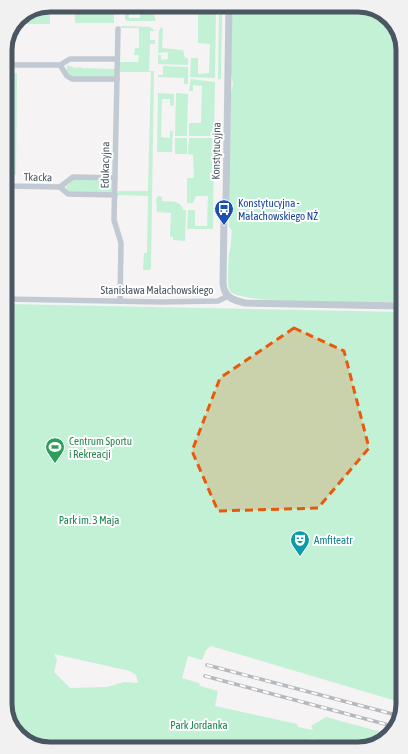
<svg xmlns="http://www.w3.org/2000/svg" width="408" height="754" font-family="'Asap Condensed',sans-serif">
	<style>
		.green { fill: #c3f1d5; fill-rule: evenodd }
		.lines { fill: none; stroke-linecap: round; stroke-linejoin: round }
		.minor { stroke: #c1cad2; stroke-width: 5.5 }
		.tertiary { stroke: #c1cad2; stroke-width: 7 }
		.rail-casing { stroke: #b5b8bd; stroke-width: 3.5 }
		.rail { stroke: #fff; stroke-width: 2; stroke-dasharray: 6; stroke-linecap: butt }
		.marked { fill: #e8590c; fill-opacity: 0.2; stroke: #e8590c; stroke-width: 3; stroke-dasharray: 8 5; stroke-linejoin: round }
		.labels { text-anchor: middle; stroke-width: 4; stroke-linejoin: round; paint-order: stroke }
		.street-label { font-size: 11px; fill: #4a5661; stroke: #fff }
		.transit-label { font-size: 11px; fill: #164399; stroke: #fff; text-anchor: start }
		.leisure-label { font-size: 11px; fill: #27864d; stroke: #fff; text-anchor: start }
		.park-label { font-size: 11px; fill: #17864f; stroke: #fff }
		.culture-label { font-size: 11px; fill: #0d838f; stroke: #fff; text-anchor: start }
		.rim { fill: none; stroke: #4a5661; stroke-width: 5 }
	</style>
	<rect width="100%" height="100%" fill="#f5f3f3"/>
	<g class="green">
		<polygon points="50,5 50,24 23,24 24,16"/>
		<rect x="75" y="5" width="39" height="18"/>
		<polygon points="125,5 129,5 129,18 140,18 141,5 151,5 156,21 127,21 125,19"/>
		<polygon points="198,5 216,5 215,78 190,77 191,58 198,58 198,74 209,73 210,44 198,43"/>
		<polygon points="219,5 221,5 222,14 221,79 218,79"/>
		<path d="M232,5H361L385,14L399,33L401,302C378,302 239,305 230,291C226,284 229,261 229,252L230,251L232,231L229,226L231,93L233,84L231,75Z"/>
		<polygon points="121,26 150,27 155,31 150,31 150,40 155,40 155,44 150,44 149,71 154,71 151,268 150,270 143,270 144,253 147,253 148,196 118,195 118,191 148,191 151,72 120,72 120,62 138,62 139,55 134,55 135,48 139,48 139,28 121,28"/>
		<polygon points="161,27 163,29 162,48 183,50 185,58 188,58 188,65 158,64 158,55 161,55 161,60 168,59 168,52 158,53 159,31"/>
		<polygon points="67,65 75,68 80,67 82,68 116,69 116,74 113,77 72,77 67,72"/>
		<polygon points="163,66 188,67 188,84 184,84 184,78 158,77 158,75 163,75"/>
		<polygon points="5,73 17,73 16,175 6,175 5,104 11,104 11,91 5,90"/>
		<polygon points="191,79 215,82 214,136 189,136 189,123 201,123 202,86 193,85 193,91 189,91"/>
		<polygon points="158,93 174,94 174,105 170,106 170,99 162,99 161,137 170,138 170,131 173,131 172,152 157,152"/>
		<polygon points="176,93 188,94 187,136 175,136"/>
		<rect x="175" y="138" width="12" height="16"/>
		<polygon points="189,138 214,138 213,229 187,229 188,210 195,210 195,226 207,226 208,196 196,196 193,203 187,203 187,178 194,178 193,155 188,154"/>
		<polygon points="73,180 109,180 112,183 113,190 111,193 69,192 66,187"/>
		<path d="M158,196L162,197V201C171,202 181,200 183,210H186L185,241L173,240V237H170L171,213L157,212L156,199Z"/>
		<path d="M6,304L401,312L403,703L211,646L206,650L202,660L188,656L182,678L199,683L200,686L218,691L215,706L297,724L298,727L313,730L311,726L326,717L389,734L375,745L342,746L337,740H327L316,743L315,739H310L312,746L67,749L64,745H36L25,741L9,721ZM54,654L130,671L136,675L138,683L124,682L107,687L70,688L54,672L57,660Z"/>
	</g>
	<g class="lines">
		<g class="minor">
			<polyline points="118,29 114,220 121,243 120,301"/>
			<polyline points="5,65 60,65 70,59 117,59"/>
			<polyline points="60,65 67,76 72,79 117,79"/>
			<polyline points="6,186 60,187 68,194 115,195"/>
			<polyline points="60,187 73,177 115,178"/>
			<polyline points="6,299 161,302 218,301 228,296"/>
		</g>
		<path class="tertiary" d="M229,5L226,203L224,216L223,283C224,297 232,300 245,303L401,306"/>
		<defs>
			<g id="rail">
				<polyline points="207,665 400,716"/>
				<polyline points="205,676 396,727"/>
			</g>
		</defs>
		<use href="#rail" class="rail-casing"/>
		<use href="#rail" class="rail"/>
	</g>
	<path class="marked" d="M294,328L344,351L369,448L318,508L218,511L192,451L220,378Z"/>
	<defs>
		<symbol id="bus-pin" viewBox="-11 -11 22 30"><path d="M0 17L-7.5 6A9.5 9.5 0 1 1 7.5 6Z" fill="#1a4fb4" stroke="#fff"/><path d="M-5-6H5V4H4V6H2V4H-2V6H-4V4H-5ZM-3.5-4V0h7V-4ZM-3.5 1.2v1.5H-2V1.2ZM2 1.2v1.5H3.5V1.2Z" fill="#fff"/></symbol>
		<symbol id="stadium-pin" viewBox="-11 -11 22 30"><path d="M0 17L-7.5 6A9.5 9.5 0 1 1 7.5 6Z" fill="#2e9e5b" stroke="#fff"/><path d="M0-5a6.5 5 0 1 0 0 10a6.5 5 0 1 0 0-10ZM-3.5-1.8h7v3.6h-7Z" fill="#fff"/></symbol>
		<symbol id="theatre-pin" viewBox="-11 -11 22 30"><path d="M0 17L-7.5 6A9.5 9.5 0 1 1 7.5 6Z" fill="#0f9aa8" stroke="#fff"/><path d="M-5-5.5Q0-4 5-5.5V0Q5 5 0 6Q-5 5-5 0ZM-3.3-2.5H-1v1.5H-3.3ZM1-2.5H3.3v1.5H1ZM-2.8 1Q0 5.5 2.8 1Z" fill="#fff"/></symbol>
	</defs>
	<g fill-rule="evenodd">
		<use href="#bus-pin" x="213" y="198" width="22" height="30"/>
		<use href="#stadium-pin" x="44" y="436" width="22" height="30"/>
		<use href="#theatre-pin" x="289" y="529" width="22" height="30"/>
	</g>
	<g class="labels">
		<g class="street-label">
			<text transform="translate(216 151) rotate(-89)" y="4">Konstytucyjna</text>
			<text transform="translate(105 165) rotate(-89)" y="4">Edukacyjna</text>
			<text transform="translate(38 177) rotate(1)" y="4">Tkacka</text>
			<text x="157" y="294">Stanisława Małachowskiego</text>
		</g>
		<g class="transit-label">
			<text x="238" y="207">Konstytucyjna -<tspan x="238" dy="13">Małachowskiego NŻ</tspan></text>
		</g>
		<g class="leisure-label">
			<text x="69" y="445">Centrum Sportu<tspan x="69" dy="13">i Rekreacji</tspan></text>
		</g>
		<g class="park-label">
			<text x="89" y="524">Park im. 3 Maja</text>
			<text x="199" y="729">Park Jordanka</text>
		</g>
		<g class="culture-label">
			<text x="314" y="544">Amfiteatr</text>
		</g>
	</g>
	<path d="M0 0H408V754H0ZM50 12H358A38 38 0 0 1 396 50V704A38 38 0 0 1 358 742H50A38 38 0 0 1 12 704V50A38 38 0 0 1 50 12Z" fill="#f1f1f2" fill-rule="evenodd"/>
	<path class="rim" d="M50 12H358A38 38 0 0 1 396 50V704A38 38 0 0 1 358 742H50A38 38 0 0 1 12 704V50A38 38 0 0 1 50 12Z"/>
</svg>
